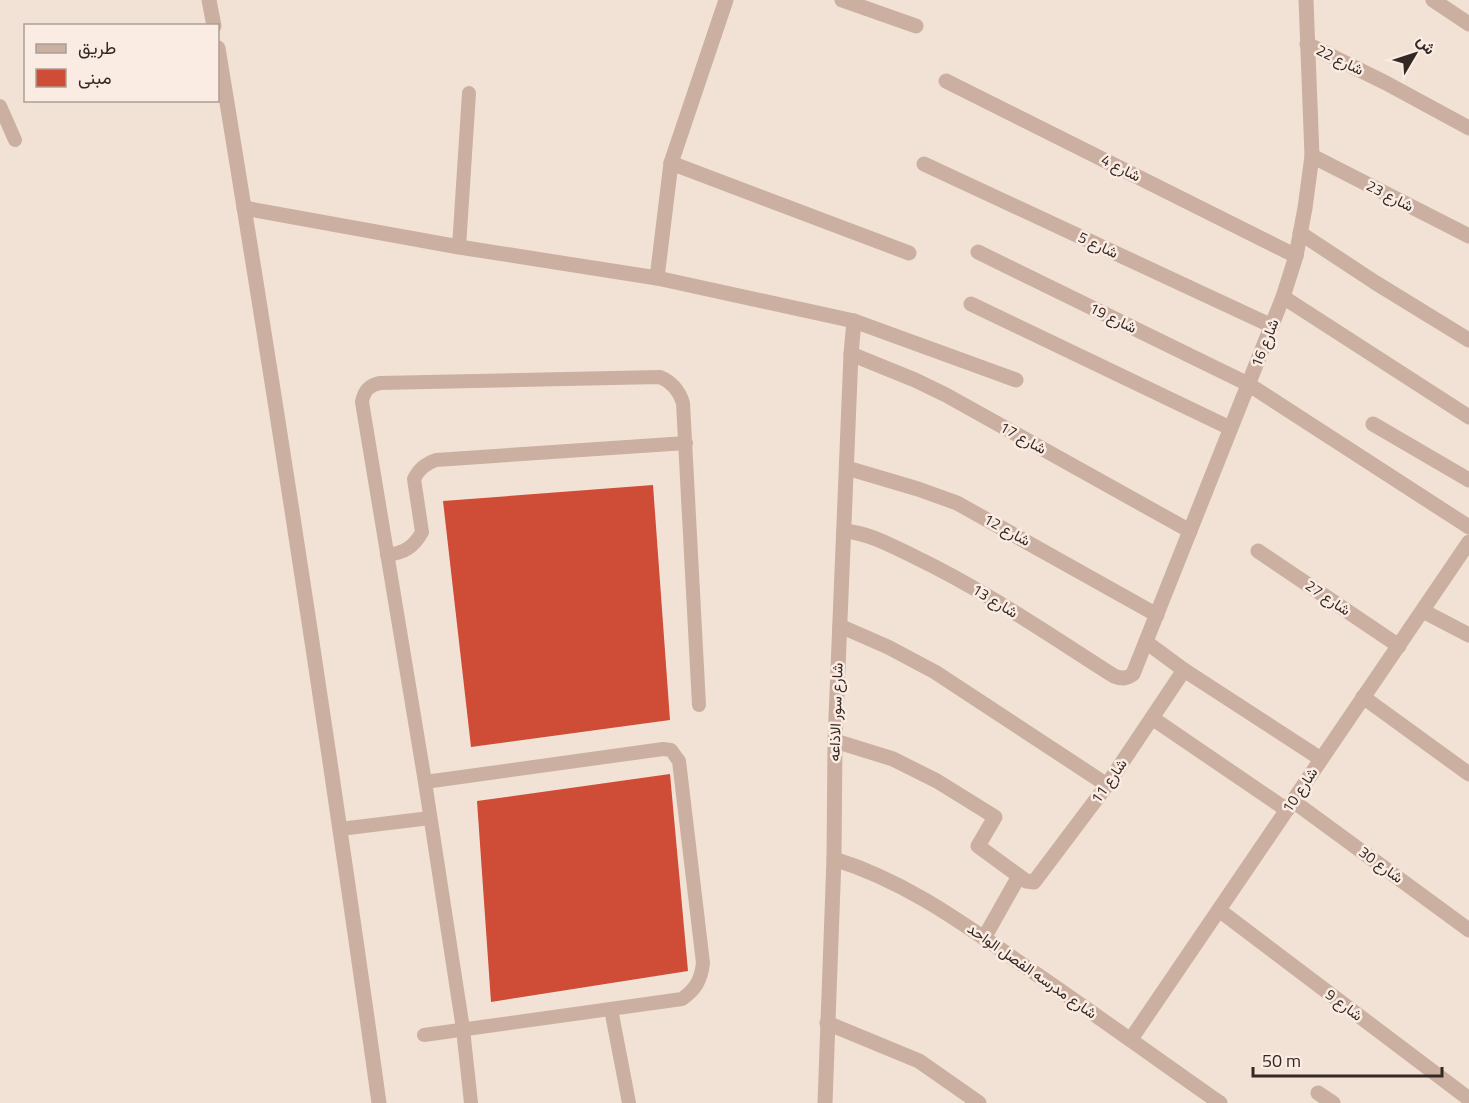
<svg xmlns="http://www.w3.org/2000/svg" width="1469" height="1103" font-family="'Titillium Web',Vazirmatn,sans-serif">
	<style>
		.building { fill: #cf4c37 }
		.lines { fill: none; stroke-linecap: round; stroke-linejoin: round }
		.service { stroke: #cbb0a1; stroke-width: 14 }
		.minor { stroke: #cbb0a1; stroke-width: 15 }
		.labels { text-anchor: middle; stroke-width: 5; stroke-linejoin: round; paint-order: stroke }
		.street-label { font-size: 15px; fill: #342824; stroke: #faece2 }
	</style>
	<rect width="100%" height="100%" fill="#f2e2d5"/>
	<g class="building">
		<polygon points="653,485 670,720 471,747 443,501"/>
		<polygon points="670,774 688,971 491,1002 477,801"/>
	</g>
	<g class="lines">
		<g class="service">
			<polyline points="0,106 15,140"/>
			<polyline points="459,247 469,93"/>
			<path d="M387,555C404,553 414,547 422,532L414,479C419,469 425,464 436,460L686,443"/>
			<polyline points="340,829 430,818"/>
			<polyline points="611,1009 629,1103"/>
			<path d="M424,1035L682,999C696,989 701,980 703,963L679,761L671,750L663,749L425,782"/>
			<path d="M471,1103L463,1029L425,782L362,402C364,391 369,385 380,383L660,377C672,382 679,390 683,403L699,705"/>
		</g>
		<g class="minor">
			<polyline points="209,0 214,26"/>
			<polyline points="842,0 916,26"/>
			<polyline points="1433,0 1469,24"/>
			<polyline points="1307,44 1386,83 1469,128"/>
			<path d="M218,48C276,399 330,751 379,1103"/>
			<polyline points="946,81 1296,256"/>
			<polyline points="1312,156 1469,236"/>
			<polyline points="671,163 909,253"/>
			<polyline points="924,164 1272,326"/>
			<polyline points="244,208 459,247 657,278 854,321 1016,380"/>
			<polyline points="1300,233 1376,283 1469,340"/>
			<polyline points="978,252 1248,384 1469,527"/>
			<polyline points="657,278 671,163 726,0"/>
			<polyline points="1283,297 1469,417"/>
			<polyline points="971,304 1230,428"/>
			<polyline points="851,354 915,380 946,395 1190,531"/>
			<polyline points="1373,424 1469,480"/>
			<polyline points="847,468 918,489 957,503 1157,615"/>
			<path d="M844,531C869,533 890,545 913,556C984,590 1048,634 1114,676C1122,679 1126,679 1133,674L1283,297L1296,256L1305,208L1312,156L1306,0"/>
			<polyline points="1258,551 1399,646"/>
			<polyline points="1423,611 1469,635"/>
			<polyline points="840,626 888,647 935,672 1107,785"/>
			<polyline points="1146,642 1184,670 1321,759"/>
			<polyline points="1363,697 1469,774"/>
			<polyline points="1152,718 1287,810"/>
			<polyline points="835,741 893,759 937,781 995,817 978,846 1026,881 1034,882 1107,785 1184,670"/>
			<polyline points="1293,801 1469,930"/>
			<path d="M834,859C908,882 965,925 1029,969C1093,1013 1156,1058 1220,1103"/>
			<polyline points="1219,910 1469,1099"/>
			<polyline points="984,938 1019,876"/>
			<polyline points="827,1023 919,1061 979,1103"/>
			<polyline points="1131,1039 1469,542"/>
			<polyline points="1318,1093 1333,1103"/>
			<polyline points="825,1103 834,859 835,741 851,354 854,321"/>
		</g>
	</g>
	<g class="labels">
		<g class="street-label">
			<text transform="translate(1340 60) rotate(26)" y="5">شارع 22</text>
			<text transform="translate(1121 168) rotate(27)" y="5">شارع 4</text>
			<text transform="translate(1390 196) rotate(27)" y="5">شارع 23</text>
			<text transform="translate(1098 245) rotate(25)" y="5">شارع 5</text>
			<text transform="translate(1113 318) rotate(26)" y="5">شارع 19</text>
			<text transform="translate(1265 343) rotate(-68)" y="5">شارع 16</text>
			<text transform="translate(1023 438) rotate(29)" y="5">شارع 17</text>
			<text transform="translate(1007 530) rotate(29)" y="5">شارع 12</text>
			<text transform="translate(1328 598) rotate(34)" y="5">شارع 27</text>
			<text transform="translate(995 601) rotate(31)" y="5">شارع 13</text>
			<text transform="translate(836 712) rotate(-88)" y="5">شارع سور الاذاعه</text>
			<text transform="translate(1109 781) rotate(-55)" y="5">شارع 11</text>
			<text transform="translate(1300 790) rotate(-56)" y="5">شارع 10</text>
			<text transform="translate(1381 865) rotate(36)" y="5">شارع 30</text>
			<text transform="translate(1032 971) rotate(35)" y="5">شارع مدرسه الفصل الواحد</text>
			<text transform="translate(1344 1005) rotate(37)" y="5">شارع 9</text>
		</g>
	</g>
	<rect x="24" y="24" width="195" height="78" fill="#faece2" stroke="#ab9e96" stroke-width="1.5"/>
	<rect x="36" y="44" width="30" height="9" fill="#cbb0a1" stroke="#ab9e96" stroke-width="1.5"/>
	<text x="78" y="54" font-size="18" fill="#342824">طريق</text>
	<rect x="36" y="69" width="30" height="18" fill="#cf4c37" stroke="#ab9e96" stroke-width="1.5"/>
	<text x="78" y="84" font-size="18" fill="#342824">مبنى</text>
	<g transform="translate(1415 54) rotate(51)" stroke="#faece2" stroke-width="4.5" paint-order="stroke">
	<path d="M0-4.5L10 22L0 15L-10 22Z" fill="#342824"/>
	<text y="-9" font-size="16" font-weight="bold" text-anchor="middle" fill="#342824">ش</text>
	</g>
	<path d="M1253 1067v9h189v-9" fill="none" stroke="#342824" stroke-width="3"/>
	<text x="1262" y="1067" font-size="18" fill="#342824" stroke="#faece2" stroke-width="4.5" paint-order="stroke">50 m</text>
</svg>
